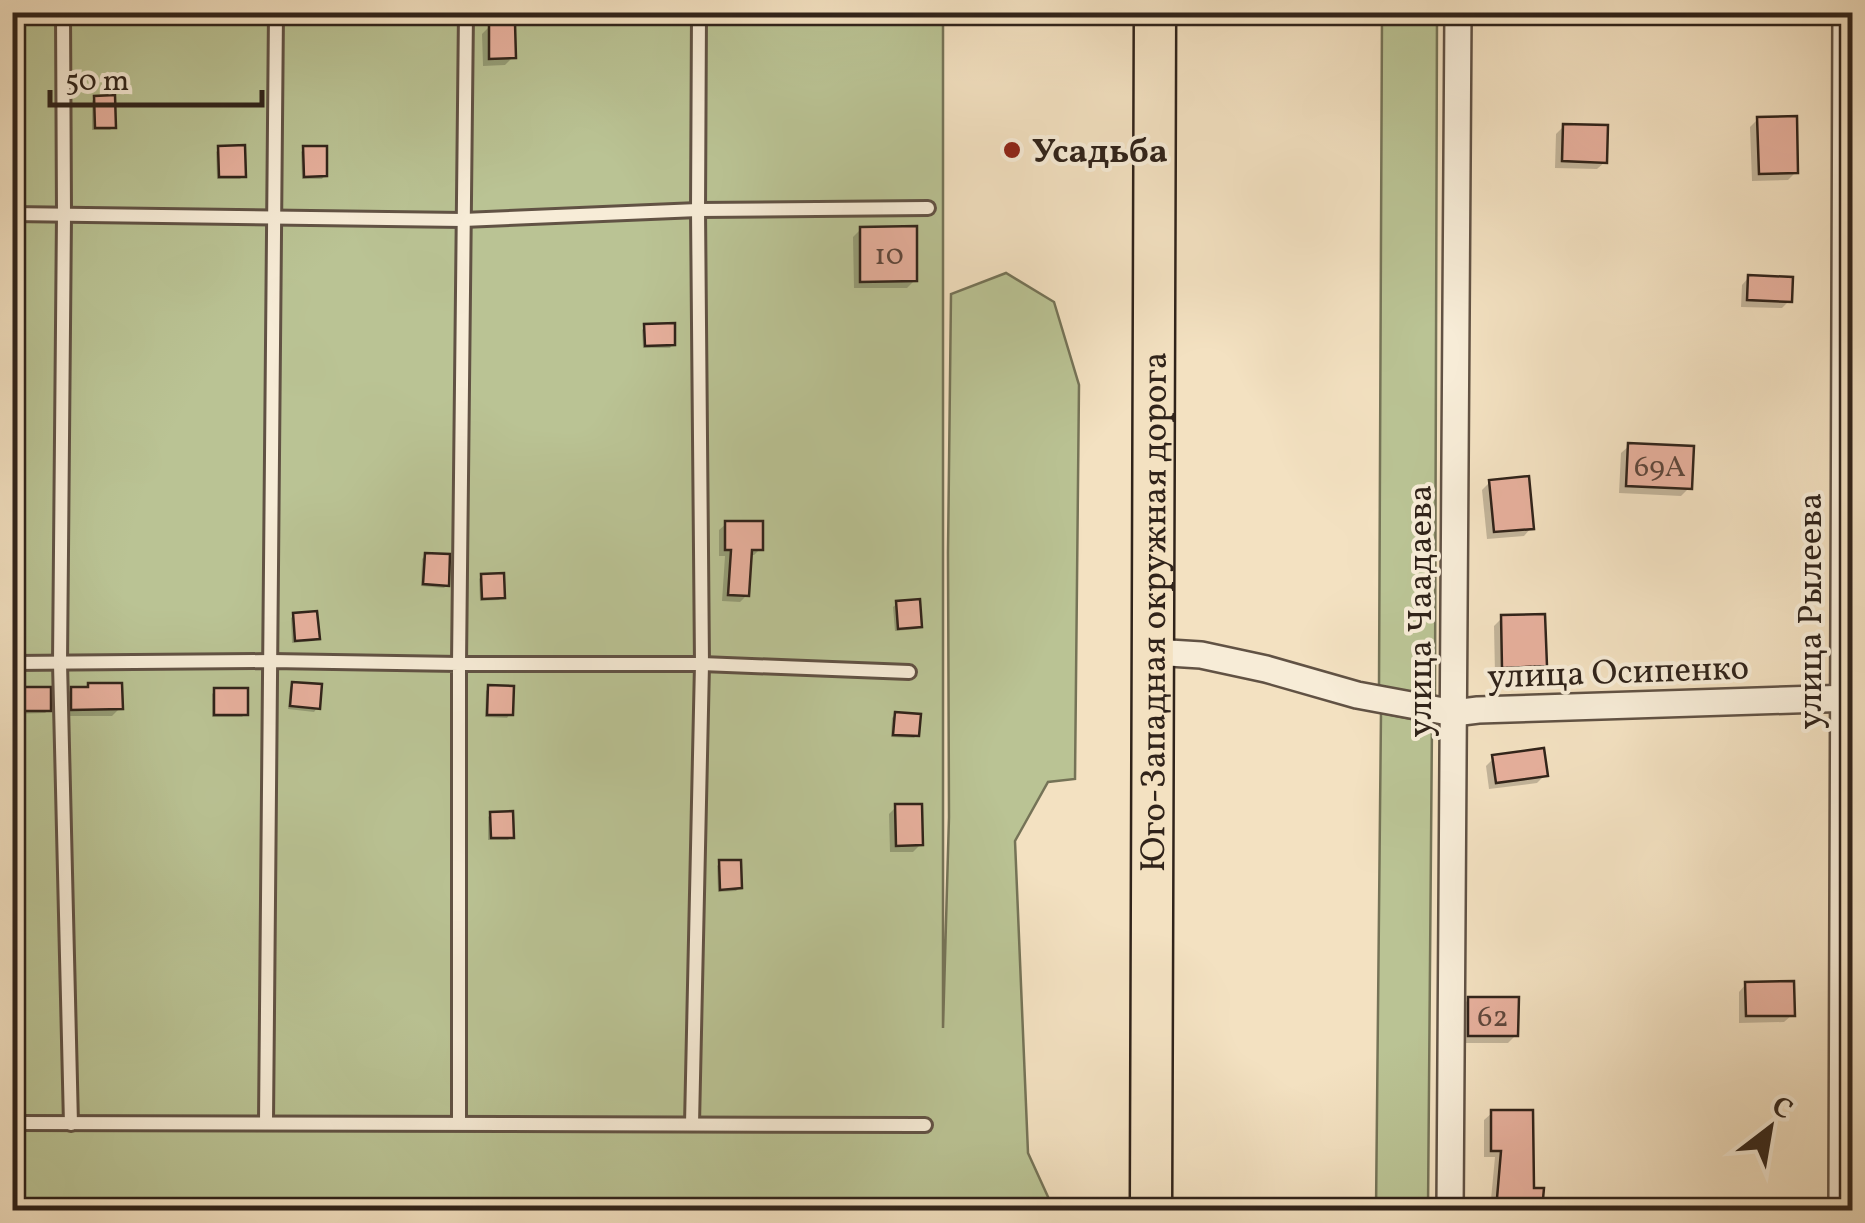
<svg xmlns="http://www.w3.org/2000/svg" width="1865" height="1223" font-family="Vollkorn,serif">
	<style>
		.green { fill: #bac394; stroke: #757357; stroke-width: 2.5 }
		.shadow { fill: #0003 }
		.building { fill: #e7b09d; stroke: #30231a; stroke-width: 2.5 }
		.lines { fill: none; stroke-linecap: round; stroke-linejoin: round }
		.service-casing { stroke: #615244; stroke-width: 18 }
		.minor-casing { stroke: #615244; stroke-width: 30 }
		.trunk-casing { stroke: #30231a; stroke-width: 45 }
		.service { stroke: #f7ecd7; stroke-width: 12 }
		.minor { stroke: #f7ecd7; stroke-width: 25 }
		.trunk { stroke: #f3e1c1; stroke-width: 40 }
		.poi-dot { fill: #8f2418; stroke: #f7ecd7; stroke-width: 4 }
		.labels { text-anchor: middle; stroke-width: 8; stroke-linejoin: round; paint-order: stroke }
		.number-label { font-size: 30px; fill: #5e463b }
		.poi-label { font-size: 35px; font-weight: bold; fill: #30231a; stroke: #f7ecd7; text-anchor: start }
		.street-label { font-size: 35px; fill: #30231a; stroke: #f7ecd7 }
	</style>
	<rect width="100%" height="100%" fill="#f3e1c1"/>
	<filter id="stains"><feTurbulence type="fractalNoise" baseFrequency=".002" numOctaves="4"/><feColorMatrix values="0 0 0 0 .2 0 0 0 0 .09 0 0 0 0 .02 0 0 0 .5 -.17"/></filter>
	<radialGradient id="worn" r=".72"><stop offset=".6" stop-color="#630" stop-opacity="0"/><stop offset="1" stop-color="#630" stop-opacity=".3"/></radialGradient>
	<g class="green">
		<polygon points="12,13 943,13 943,1028 949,817 948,553 951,294 1006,273 1054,302 1079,385 1075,779 1048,782 1015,841 1028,1153 1054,1210 13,1210"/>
		<polygon points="1382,13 1437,13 1435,695 1379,688"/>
		<polygon points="1381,713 1432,723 1428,1210 1376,1210"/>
	</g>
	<g class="shadow">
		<polygon points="490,26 513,57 505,65 483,66 482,34"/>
		<polygon points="95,98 114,127 110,130 92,130 92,101"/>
		<polygon points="1758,119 1796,172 1788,180 1752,181 1750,127"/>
		<polygon points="1564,126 1605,162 1597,169 1555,168 1556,134"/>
		<polygon points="220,148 243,176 240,179 217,179 216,152"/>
		<polygon points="304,149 325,175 322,179 302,179 301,152"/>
		<polygon points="861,229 915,280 907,288 854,288 853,237"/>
		<polygon points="1749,277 1789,301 1782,308 1741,307 1742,285"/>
		<polygon points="645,326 673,344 670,348 643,348 642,330"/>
		<polygon points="1629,446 1689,488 1681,496 1619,493 1621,453"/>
		<polygon points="1490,482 1531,528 1524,536 1487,539 1482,490"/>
		<polygon points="726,524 760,549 754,555 749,555 747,595 740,602 722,601 725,556 719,556 719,530"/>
		<polygon points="426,555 447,585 444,588 421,586 422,559"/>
		<polygon points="482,576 502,597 499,600 480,601 479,579"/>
		<polygon points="897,604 920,626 917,629 895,631 893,607"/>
		<polygon points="294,615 317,638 314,641 292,643 291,618"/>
		<polygon points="1502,618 1545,665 1537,673 1495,674 1494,626"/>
		<polygon points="293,684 317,708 314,712 288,709 290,687"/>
		<polygon points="89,685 120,708 112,716 64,716 64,697 72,689 85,689"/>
		<polygon points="489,688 510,714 507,718 485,717 486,691"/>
		<polygon points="16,690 49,710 45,713 13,714 13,693"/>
		<polygon points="215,691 245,714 242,717 212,717 212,694"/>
		<polygon points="896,714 917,735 914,738 891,737 892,718"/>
		<polygon points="1494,758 1545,775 1537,783 1489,789 1486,766"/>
		<polygon points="896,807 921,844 913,852 890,852 889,814"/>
		<polygon points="491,814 511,837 508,840 488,840 488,817"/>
		<polygon points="720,863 740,887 736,891 718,892 717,866"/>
		<polygon points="1746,984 1792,1015 1784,1022 1739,1023 1739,992"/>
		<polygon points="1469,999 1516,1035 1508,1043 1461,1043 1461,1007"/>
		<polygon points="1492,1113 1532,1190 1541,1191 1540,1210 1490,1210 1495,1157 1484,1157 1484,1120"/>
	</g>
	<g class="building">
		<polygon points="489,23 515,23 516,58 489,59"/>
		<polygon points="115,95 116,128 95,128 94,96"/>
		<polygon points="1797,116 1798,173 1759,174 1757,117"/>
		<polygon points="1563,124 1608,125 1607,163 1562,161"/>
		<polygon points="245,145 246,177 219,177 218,146"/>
		<polygon points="303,146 327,146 327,176 304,177"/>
		<polygon points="917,226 917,281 860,282 860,227"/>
		<polygon points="1748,275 1793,277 1792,302 1747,300"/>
		<polygon points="675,323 675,345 645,346 644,324"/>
		<polygon points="1628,443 1694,446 1692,489 1626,486"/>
		<polygon points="1529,476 1534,529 1494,532 1489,480"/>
		<polygon points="725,521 763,521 763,550 752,550 749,596 728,595 731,550 725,550"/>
		<polygon points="425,553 450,554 449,586 423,584"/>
		<polygon points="504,573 505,598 482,599 481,574"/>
		<polygon points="920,599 922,627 898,629 896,601"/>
		<polygon points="317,611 320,639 295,641 293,613"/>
		<polygon points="1545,614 1547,666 1502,668 1501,615"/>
		<polygon points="292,682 322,684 320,709 290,706"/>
		<polygon points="88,683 122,683 123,709 71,710 71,687 88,687"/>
		<polygon points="488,685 514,686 513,715 487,715"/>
		<polygon points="15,687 51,687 51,711 16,711"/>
		<rect x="214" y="688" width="34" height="27"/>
		<polygon points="895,712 921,714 919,736 893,735"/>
		<polygon points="1544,748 1548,776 1496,783 1492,755"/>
		<polygon points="895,804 922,804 923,845 896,846"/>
		<polygon points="513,811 514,838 491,838 490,812"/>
		<polygon points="719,860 741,860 742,888 720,890"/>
		<polygon points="1794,981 1795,1016 1746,1016 1745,982"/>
		<polygon points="1468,997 1519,997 1518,1036 1468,1036"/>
		<polygon points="1491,1110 1533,1110 1534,1188 1544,1188 1542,1210 1496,1210 1501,1151 1491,1151"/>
	</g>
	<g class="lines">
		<defs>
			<g id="service">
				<polyline points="63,12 64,215 60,663 71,1124"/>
				<polyline points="466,12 459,664 702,664 909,672"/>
				<polyline points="12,214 463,220 698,210 928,208"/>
				<polyline points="12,663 271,661 459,664 459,1123"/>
				<polyline points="266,1122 276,12"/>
				<polyline points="12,1123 925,1125"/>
				<polyline points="692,1124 702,664 698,210 699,12"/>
			</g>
			<g id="minor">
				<polyline points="1153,652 1201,655 1266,669 1357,695 1454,713 1478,710 1852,698"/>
				<polyline points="1450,1210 1458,12"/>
				<polyline points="1842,1210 1846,12"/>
			</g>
			<g id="trunk">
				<path id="s1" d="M1151,1210L1155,12"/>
			</g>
		</defs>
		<use href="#service" class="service-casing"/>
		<use href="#minor" class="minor-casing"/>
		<use href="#trunk" class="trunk-casing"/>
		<use href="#service" class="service"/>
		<use href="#minor" class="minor"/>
		<use href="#trunk" class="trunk"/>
	</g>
	<circle class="poi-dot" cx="1012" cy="150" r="10"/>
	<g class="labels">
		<g class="number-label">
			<text x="889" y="264">10</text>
			<text x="1660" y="476">69А</text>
			<text x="1493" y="1026">62</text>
		</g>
		<g class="poi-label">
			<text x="1032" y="162">Усадьба</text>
		</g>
		<g class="street-label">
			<text dy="12" stroke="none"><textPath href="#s1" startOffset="598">Юго-Западная окружная дорога</textPath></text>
			<text transform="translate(1419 611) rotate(-90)" y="12">улица Чаадаева</text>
			<text transform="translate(1809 611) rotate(-90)" y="12">улица Рылеева</text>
			<text transform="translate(1618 671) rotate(-2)" y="12">улица Осипенко</text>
		</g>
	</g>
	<rect width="1865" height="1223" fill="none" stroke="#f3e1c1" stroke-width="50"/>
	<rect x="15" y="15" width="1835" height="1193" fill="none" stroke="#30231a" stroke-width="5"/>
	<rect x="25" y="25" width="1815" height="1173" fill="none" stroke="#30231a" stroke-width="2.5"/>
	<g transform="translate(1770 1128) rotate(31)" stroke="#f7ecd7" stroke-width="8" paint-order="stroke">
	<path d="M0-8L18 38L0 25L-18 38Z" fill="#30231a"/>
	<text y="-15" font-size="28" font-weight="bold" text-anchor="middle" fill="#30231a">С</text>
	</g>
	<path d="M50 90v15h212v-15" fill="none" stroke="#30231a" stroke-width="5"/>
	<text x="65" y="90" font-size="30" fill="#30231a" stroke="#f7ecd7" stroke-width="8" paint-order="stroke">50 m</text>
	<rect width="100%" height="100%" filter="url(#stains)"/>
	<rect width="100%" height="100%" fill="url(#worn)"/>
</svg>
